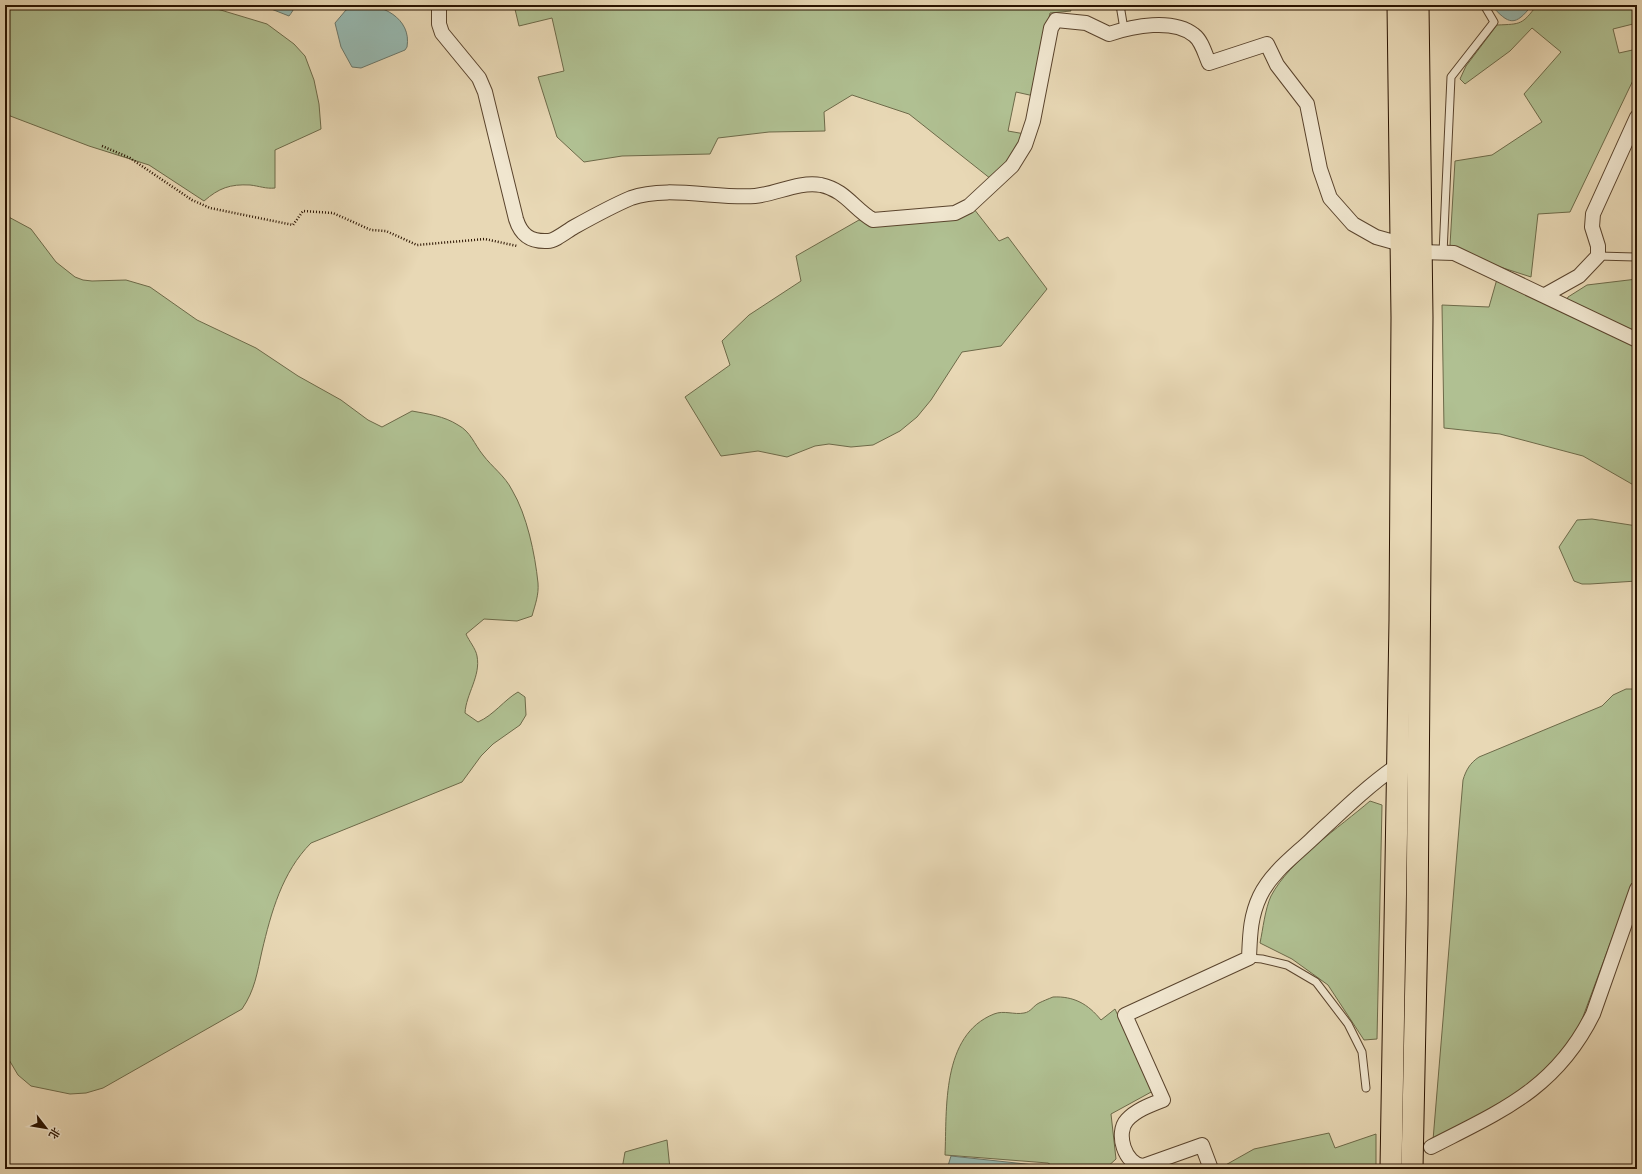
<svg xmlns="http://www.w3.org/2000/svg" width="1642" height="1174" font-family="Cardo,'Noto Serif SC',serif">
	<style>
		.green { fill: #b0c092; stroke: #6d6a49 }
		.water { fill: #97b9b1; stroke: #6b776a }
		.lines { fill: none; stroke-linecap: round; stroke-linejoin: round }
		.lane-casing { stroke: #5a442d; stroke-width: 9 }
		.street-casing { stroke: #5a442d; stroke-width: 16 }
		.primary-casing { stroke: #2a1300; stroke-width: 23 }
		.path { stroke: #2a1300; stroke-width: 2.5; stroke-dasharray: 1 2; stroke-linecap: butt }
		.lane { stroke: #f0e6cf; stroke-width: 7 }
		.street { stroke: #f0e6cf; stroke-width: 14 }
		.primary { stroke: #e8d8b5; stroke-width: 21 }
	</style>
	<rect width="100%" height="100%" fill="#e8d8b5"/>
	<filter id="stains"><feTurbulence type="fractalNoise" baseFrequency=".005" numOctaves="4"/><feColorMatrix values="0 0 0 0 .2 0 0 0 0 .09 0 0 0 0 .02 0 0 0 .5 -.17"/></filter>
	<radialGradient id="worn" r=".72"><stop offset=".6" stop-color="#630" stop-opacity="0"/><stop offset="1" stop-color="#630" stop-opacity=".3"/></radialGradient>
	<g class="green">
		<path d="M5,5H204L267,24L294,44L305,56L314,80L319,104L321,129L275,150V188C266,189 259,186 250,185C230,184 219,188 204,201L149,165L89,146L5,114Z"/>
		<polygon points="514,5 1069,5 1071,11 1050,13 1034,96 1016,92 1008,131 1025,134 1017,152 991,179 909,114 852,95 824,112 825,131 769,132 718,138 710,154 622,156 584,162 557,137 538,77 564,71 552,18 519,26"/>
		<path d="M1537,5H1637V23L1613,29L1619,53L1637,49V72L1570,212L1538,214L1531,277L1500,267L1450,245L1455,161L1492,155L1542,122L1524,94L1561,52L1532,28L1510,51L1465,84L1460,79L1466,66L1497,25C1521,24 1522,25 1537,5Z"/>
		<polygon points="974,209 999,241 1008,237 1047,289 1001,346 962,352 931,400 917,417 900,431 873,445 851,447 829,444 815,446 787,457 758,451 721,456 685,397 730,365 722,341 749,315 801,281 796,256 859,220 887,225"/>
		<path d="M5,215L31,229L56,262L75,277L83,280L92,281L126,280L150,287L197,320L256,348L298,376L341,400L368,420L382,427L412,411C428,414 444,416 458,425C471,432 474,444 483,455C492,467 505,476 512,490C527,515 535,554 538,583C539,595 535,605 532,616L517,621L484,619L466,634C469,641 476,649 477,656C481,676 466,694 465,713L478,722C494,715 504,700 518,692L525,697L526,715L520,725L493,744L481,756L462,782L311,843C282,872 271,913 262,951C257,973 255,990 242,1009L103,1088L86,1093L70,1094L31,1086L18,1075L5,1053Z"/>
		<polygon points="1497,279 1563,310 1568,297 1587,285 1637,279 1637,487 1583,456 1500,434 1444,428 1442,305 1489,307"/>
		<polygon points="1592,519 1637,526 1637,581 1590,584 1582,584 1574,581 1559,547 1577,520"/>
		<path d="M1626,689H1637V871L1574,1041L1525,1088L1457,1128L1433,1140L1463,780C1466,770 1470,763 1479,757L1602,706L1613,695Z"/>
		<path d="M1370,801L1382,805L1377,1039L1364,1040L1328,985L1292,959L1260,943C1263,929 1265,909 1271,896C1290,860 1340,827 1370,801Z"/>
		<path d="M1053,997C1074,996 1088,1004 1101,1020L1115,1009L1153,1091L1111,1114L1116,1159L1105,1169H1058L1048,1163L945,1155C947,1109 941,1035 994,1014C1004,1010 1014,1015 1024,1013C1031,1012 1033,1006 1039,1003C1043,1001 1048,999 1053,997Z"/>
		<polygon points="1329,1133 1335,1148 1376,1134 1376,1169 1222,1169 1222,1167 1254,1149"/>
		<polygon points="667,1140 670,1169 622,1169 625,1152"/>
	</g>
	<g class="water">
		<path d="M261,5H294C294,10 292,12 289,16Z"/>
		<path d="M357,5C381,3 412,18 407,47L405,50L361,68L352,67L341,47L335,23L346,10Z"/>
		<path d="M1491,5H1532C1515,27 1509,25 1491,5Z"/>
		<polygon points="951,1156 1044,1166 1048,1169 947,1169"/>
	</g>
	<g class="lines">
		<defs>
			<g id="lane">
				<polyline points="1120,5 1124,29"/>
				<polyline points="1443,253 1451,77 1494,22 1484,5"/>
				<polyline points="1598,256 1635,257 1637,253"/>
				<polyline points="1249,958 1262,959 1287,965 1316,982 1348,1024 1362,1052 1366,1088"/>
			</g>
			<g id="street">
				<path d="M439,5V24L442,33L479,78L485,92L516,219C521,235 530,242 548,241C555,241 567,231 574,227C592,217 612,206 631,198C666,185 718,199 755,196C776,194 799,181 821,185C845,190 854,209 873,220L955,213L969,206L1012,166L1025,145L1033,121L1051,28L1056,20L1086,23L1109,34C1133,26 1173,18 1194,35C1202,41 1205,54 1209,63L1267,44L1277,65L1307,104L1320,169L1330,198L1353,224L1376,237L1401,244"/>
				<polyline points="1421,252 1454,253 1637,340"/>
				<polyline points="1545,295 1579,276 1598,256 1598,246 1592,227 1593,214 1637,117"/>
				<path d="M1431,1147C1501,1111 1556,1089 1593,1014L1637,889"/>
				<path d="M1211,1169L1202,1145L1143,1166C1125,1165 1115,1133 1127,1120C1136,1110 1150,1105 1163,1100L1125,1015L1249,958C1250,936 1250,917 1260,896C1271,873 1293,857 1311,840C1339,814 1366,787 1398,765"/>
			</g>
			<g id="primary">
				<polyline points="1391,1169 1400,620 1402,317 1398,5"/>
				<polyline points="1412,1169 1417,923 1422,317 1418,5"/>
			</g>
		</defs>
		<use href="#lane" class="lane-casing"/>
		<use href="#street" class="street-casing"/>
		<use href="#primary" class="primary-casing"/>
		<polyline class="path" points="102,146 130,158 192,200 210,208 293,225 303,211 333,213 371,230 386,231 417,245 485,239 517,246"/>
		<use href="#lane" class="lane"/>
		<use href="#street" class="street"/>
		<use href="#primary" class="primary"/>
	</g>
	<rect width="1642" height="1174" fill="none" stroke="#e8d8b5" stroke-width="20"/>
	<rect x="6" y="6" width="1630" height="1162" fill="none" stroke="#2a1300" stroke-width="2"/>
	<rect x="10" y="10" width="1622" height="1154" fill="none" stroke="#2a1300"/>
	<g transform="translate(46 1128) rotate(121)" stroke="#f0e6cf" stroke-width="3" paint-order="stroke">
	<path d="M0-3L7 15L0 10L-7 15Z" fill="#2a1300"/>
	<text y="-6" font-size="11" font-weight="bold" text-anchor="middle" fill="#2a1300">北</text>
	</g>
	<rect width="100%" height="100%" filter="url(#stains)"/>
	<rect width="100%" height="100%" fill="url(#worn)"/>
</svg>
